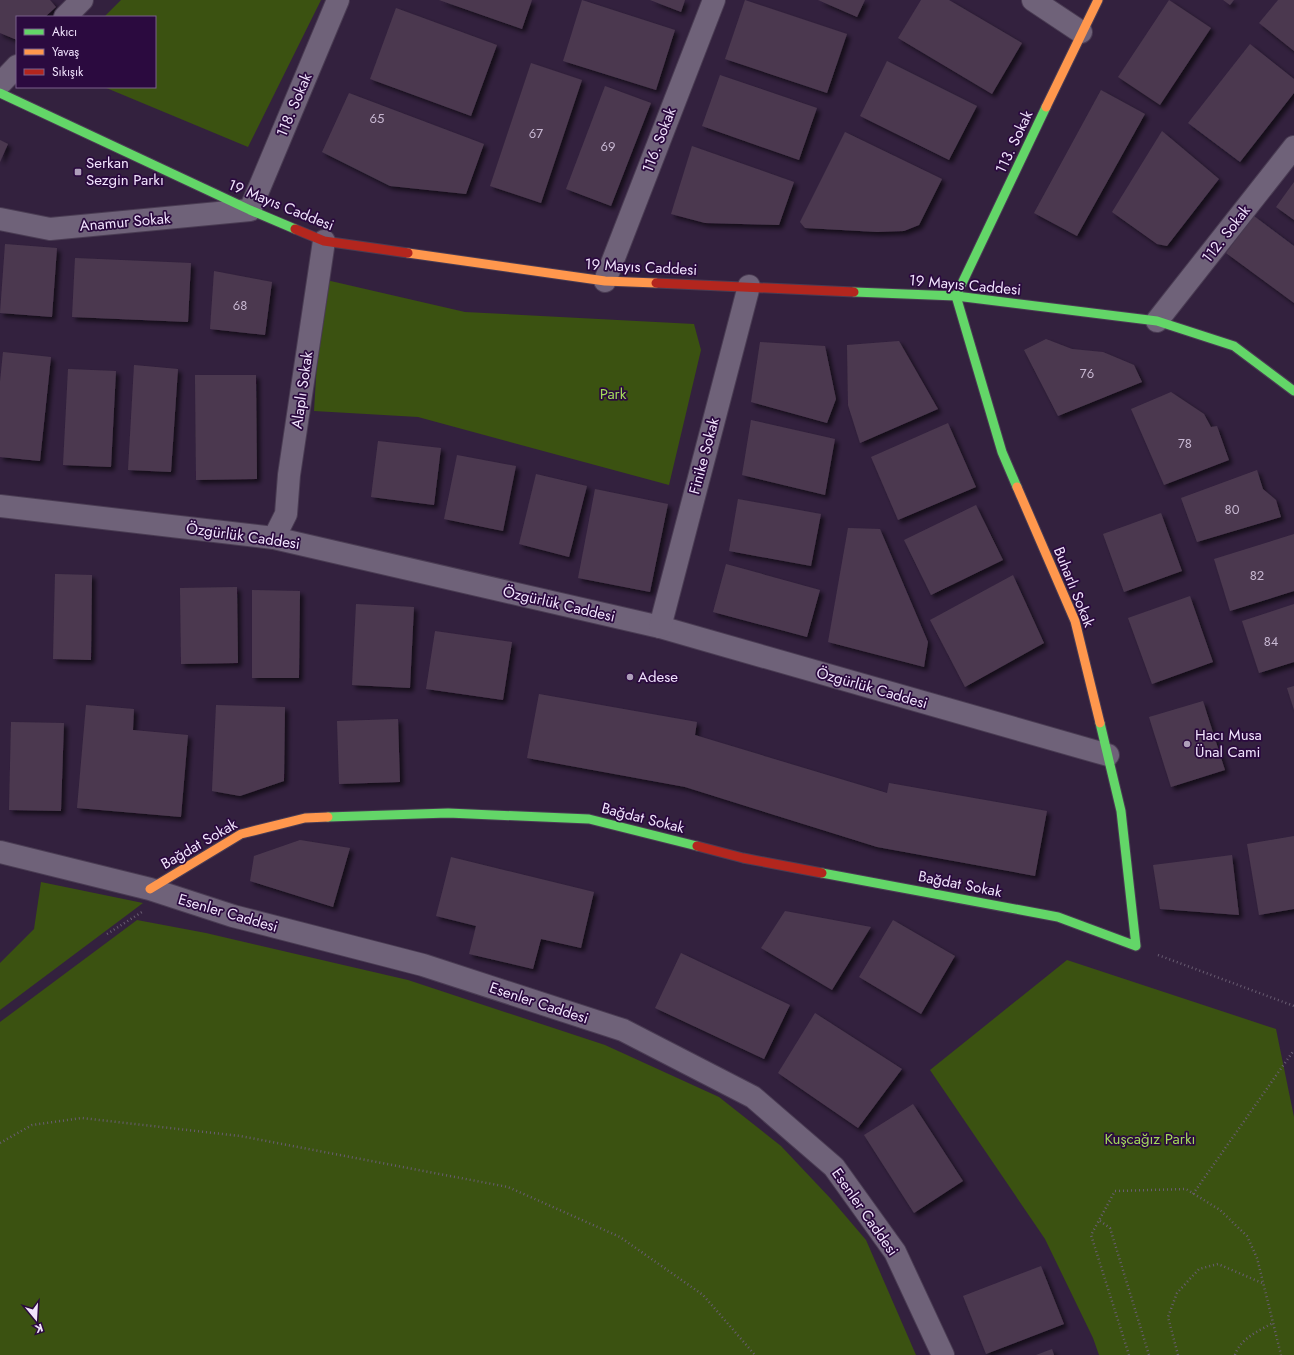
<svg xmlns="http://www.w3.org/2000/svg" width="1294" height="1355" font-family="Jost,sans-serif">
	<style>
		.green { fill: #3b5211 }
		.building { fill: #4b394f; filter: url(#shadow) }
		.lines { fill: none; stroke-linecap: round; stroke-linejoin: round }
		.street-casing { stroke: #4a3c53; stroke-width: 24 }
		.fast-casing { stroke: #4a3c53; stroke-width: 11 }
		.slow-casing { stroke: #4a3c53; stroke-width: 11 }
		.jam-casing { stroke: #4a3c53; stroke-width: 11 }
		.path { stroke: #695d72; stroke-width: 2.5; stroke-dasharray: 1 3; stroke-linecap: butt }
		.street { stroke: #6f6279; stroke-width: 22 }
		.fast { stroke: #63d668; stroke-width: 9 }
		.slow { stroke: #ff974d; stroke-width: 9 }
		.jam { stroke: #b3261e; stroke-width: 9 }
		.poi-dot { fill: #ae9fba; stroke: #2b0a3f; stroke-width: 1.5 }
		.labels { text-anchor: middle; stroke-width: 3.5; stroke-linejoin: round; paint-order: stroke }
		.number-label { font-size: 13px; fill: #c8b8d2 }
		.street-label { font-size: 15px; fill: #f1e3fd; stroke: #2b0a3f }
		.poi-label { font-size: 15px; fill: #f1e3fd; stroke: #2b0a3f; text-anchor: start }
		.park-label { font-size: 15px; fill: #a2d85b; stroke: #2b0a3f }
	</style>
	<defs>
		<filter id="shadow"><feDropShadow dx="3.5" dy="3.5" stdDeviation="2" flood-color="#0009"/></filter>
	</defs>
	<rect width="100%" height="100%" fill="#33213e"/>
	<g class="green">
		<polygon points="121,0 321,0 248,147 104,87 155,87 155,17 104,17"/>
		<polygon points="322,279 465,312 694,324 701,350 669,485 418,417 314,411"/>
		<polygon points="41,882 143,903 0,1010 0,963 34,929"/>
		<polygon points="137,920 206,933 408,980 605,1045 719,1097 781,1146 831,1199 866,1240 916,1355 0,1355 0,1022"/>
		<polygon points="1067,960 1276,1029 1294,1117 1294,1355 1099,1355 1093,1338 1045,1239 930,1070"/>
	</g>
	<g class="building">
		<polygon points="0,0 50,0 56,7 45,17 17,17 17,40 0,33"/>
		<polygon points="439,0 532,0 522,29"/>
		<polygon points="582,0 675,30 656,90 563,61"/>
		<polygon points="650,0 685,0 681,12"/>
		<polygon points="745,0 847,34 827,93 725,59"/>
		<polygon points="818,0 865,0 857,17"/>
		<polygon points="921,0 949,0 1022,43 992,94 898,38"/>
		<polygon points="1169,0 1211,28 1160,105 1118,77"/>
		<polygon points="1223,0 1234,0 1230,5"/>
		<polygon points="1278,0 1294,0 1294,51 1259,23"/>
		<polygon points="396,8 497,45 471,116 370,79"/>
		<polygon points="1250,44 1294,79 1294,93 1240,162 1188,123"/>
		<polygon points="887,61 977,106 949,160 860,116"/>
		<polygon points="531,63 582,80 541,203 490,186"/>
		<polygon points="720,75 817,108 799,160 702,126"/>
		<polygon points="605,86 651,103 611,206 566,189"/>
		<polygon points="1101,90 1145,114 1077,236 1034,213"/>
		<polygon points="349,93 484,144 466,194 390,186 322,152"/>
		<polygon points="1162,131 1219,179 1167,246 1157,244 1112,212"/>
		<polygon points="845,132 942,179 919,225 904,231 877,232 805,228 800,222"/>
		<polygon points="0,140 8,144 0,162"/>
		<polygon points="692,146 794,182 779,225 705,223 671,214"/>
		<polygon points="1294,182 1294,220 1276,207"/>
		<polygon points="1254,216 1294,246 1294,303 1226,253"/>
		<polygon points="5,244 57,248 52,317 0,313"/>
		<polygon points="75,258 191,263 188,322 72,317"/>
		<polygon points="214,271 272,282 265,335 210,329"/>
		<polygon points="1046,339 1072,349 1103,352 1134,365 1142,382 1058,416 1024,350"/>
		<polygon points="899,341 938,409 860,443 848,405 847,345"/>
		<polygon points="760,342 825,346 836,399 827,423 751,402"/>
		<polygon points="3,352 51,357 40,461 0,457 0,382"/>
		<polygon points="134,365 178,369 171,472 128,470"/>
		<polygon points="68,369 116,371 111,467 63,465"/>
		<polygon points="195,375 256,375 257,479 196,480"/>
		<polygon points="1171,392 1204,414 1211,427 1217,426 1229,460 1164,485 1131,409"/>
		<polygon points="751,420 835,439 825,495 742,475"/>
		<polygon points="948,423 976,487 898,520 871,457"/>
		<polygon points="378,441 441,448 434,505 371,497"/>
		<polygon points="457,455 516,466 503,531 444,519"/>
		<polygon points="1257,470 1263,489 1276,500 1281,517 1197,542 1181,498"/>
		<polygon points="536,474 587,486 569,557 519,544"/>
		<polygon points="595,489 668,504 650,592 578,578"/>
		<polygon points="738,499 821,514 811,566 729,551"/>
		<polygon points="976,505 1003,560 931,595 904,540"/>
		<polygon points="1161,513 1182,571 1124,592 1103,534"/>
		<polygon points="848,528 880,529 928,642 924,667 828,642"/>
		<polygon points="1294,534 1294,591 1230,611 1214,559"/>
		<polygon points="726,564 820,590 807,637 713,612"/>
		<polygon points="55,574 92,575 91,660 53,659"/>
		<polygon points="1013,575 1044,643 965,687 930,620"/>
		<polygon points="237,587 238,663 181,664 180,588"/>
		<polygon points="252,590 300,591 299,678 252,678"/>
		<polygon points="1190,596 1213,662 1152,684 1128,618"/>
		<polygon points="356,604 414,607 410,688 352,685"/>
		<polygon points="1294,604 1294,662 1259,673 1242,621"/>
		<polygon points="435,631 512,642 503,700 426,689"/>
		<polygon points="1294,686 1294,710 1287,688"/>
		<polygon points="539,694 697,722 695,735 887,793 889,783 1047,811 1035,876 877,847 685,787 527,758"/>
		<polygon points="1203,701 1225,770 1171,787 1149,717"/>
		<polygon points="86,705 134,709 133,730 188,735 181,817 77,808"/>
		<polygon points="216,705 285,707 284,781 240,796 212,791"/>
		<polygon points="398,719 400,782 339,784 337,721"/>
		<polygon points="11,722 64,723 61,811 9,810"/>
		<polygon points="1294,836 1294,909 1259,915 1247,844"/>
		<polygon points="300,840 350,848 333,907 250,881 254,856"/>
		<polygon points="1232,855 1239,915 1160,909 1153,865"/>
		<polygon points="451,857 594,892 581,948 541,939 533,969 469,954 476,926 436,916"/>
		<polygon points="785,911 871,927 832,990 761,948"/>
		<polygon points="893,920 955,956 921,1014 859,977"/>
		<polygon points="681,953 790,1005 764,1059 655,1008"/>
		<polygon points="815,1013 902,1069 858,1128 778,1073"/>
		<polygon points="913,1104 963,1181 914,1213 864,1135"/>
		<polygon points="1041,1266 1064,1324 986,1354 963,1296"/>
		<polygon points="1052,1349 1054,1355 1036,1355"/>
	</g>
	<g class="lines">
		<defs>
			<g id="street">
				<polyline points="1033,0 1081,32"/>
				<polyline points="65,17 82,0"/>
				<polyline points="0,84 17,66"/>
				<polyline points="0,219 50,229 250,210 338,0"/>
				<polyline points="605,281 714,0"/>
				<polyline points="1157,321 1294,147"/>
				<polyline points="0,506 274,538 660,627 1108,755"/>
				<polyline points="274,538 286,514 289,475 324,241"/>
				<polyline points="660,627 749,286"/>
				<polyline points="0,852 150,889 233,916 423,965 623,1030 753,1097 834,1167 895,1252 943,1355"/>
			</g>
			<g id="fast">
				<polyline points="0,93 250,210 295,229"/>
				<polyline points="854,292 956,296 1157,321 1234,346 1294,391"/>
				<polyline points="1017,487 1002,452 956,296 1046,107"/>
				<polyline points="328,817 448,813 589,819 697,846"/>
				<polyline points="822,873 1058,917 1136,946 1121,811 1100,723"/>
			</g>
			<g id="slow">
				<polyline points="1046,107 1098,0"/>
				<polyline points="408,253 605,281 656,283"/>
				<polyline points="1017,487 1075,621 1100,723"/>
				<polyline points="150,889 241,834 305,818 328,817"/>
			</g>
			<g id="jam">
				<polyline points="295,229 324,241 408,253"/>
				<polyline points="656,283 854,292"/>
				<polyline points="697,846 743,858 822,873"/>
			</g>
		</defs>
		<use href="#street" class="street-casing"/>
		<use href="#fast" class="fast-casing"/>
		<use href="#slow" class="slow-casing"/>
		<use href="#jam" class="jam-casing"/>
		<g class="path">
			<polyline points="107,934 142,912"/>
			<polyline points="1158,955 1294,1006"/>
			<polyline points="0,1143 32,1125 82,1118 240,1136 508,1187 620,1237 703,1295 755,1355"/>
			<polyline points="1193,1194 1294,1050"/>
			<polyline points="1100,1221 1110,1228 1149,1355"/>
			<polyline points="1129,1355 1091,1235 1115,1191 1186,1189 1220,1210 1247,1236 1257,1258 1281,1355"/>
			<polyline points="1178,1355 1168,1317 1177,1293 1199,1269 1218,1264 1262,1283"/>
			<path d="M1235,1355C1240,1339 1258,1331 1273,1323"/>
		</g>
		<use href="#street" class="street"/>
		<use href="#fast" class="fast"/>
		<use href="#slow" class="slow"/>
		<use href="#jam" class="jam"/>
	</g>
	<g class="poi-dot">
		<rect x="74" y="168" width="8" height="8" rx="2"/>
		<circle cx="630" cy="677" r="4"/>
		<circle cx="1187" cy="744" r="4"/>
	</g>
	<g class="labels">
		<g class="number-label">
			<text x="377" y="123">65</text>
			<text x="536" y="138">67</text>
			<text x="608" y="151">69</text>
			<text x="240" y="310">68</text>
			<text x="1087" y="378">76</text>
			<text x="1185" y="448">78</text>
			<text x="1232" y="514">80</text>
			<text x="1257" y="580">82</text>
			<text x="1271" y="646">84</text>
		</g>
		<g class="street-label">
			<text transform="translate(294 105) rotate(-67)" y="5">118. Sokak</text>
			<text transform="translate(659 140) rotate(-69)" y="5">116. Sokak</text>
			<text transform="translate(1014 142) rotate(-65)" y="5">113. Sokak</text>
			<text transform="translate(281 205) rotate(22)" y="5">19 Mayıs Caddesi</text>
			<text transform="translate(125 222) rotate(-5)" y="5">Anamur Sokak</text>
			<text transform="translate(1226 234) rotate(-52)" y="5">112. Sokak</text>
			<text transform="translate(641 267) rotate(3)" y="5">19 Mayıs Caddesi</text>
			<text transform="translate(965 285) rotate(5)" y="5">19 Mayıs Caddesi</text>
			<text transform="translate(302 390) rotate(-82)" y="5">Alaplı Sokak</text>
			<text transform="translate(704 456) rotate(-75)" y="5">Finike Sokak</text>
			<text transform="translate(243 536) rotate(8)" y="5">Özgürlük Caddesi</text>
			<text transform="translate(1074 587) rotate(68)" y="5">Buharlı Sokak</text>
			<text transform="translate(559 604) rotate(13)" y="5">Özgürlük Caddesi</text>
			<text transform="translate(872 688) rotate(16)" y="5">Özgürlük Caddesi</text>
			<text transform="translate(643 818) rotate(14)" y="5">Bağdat Sokak</text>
			<text transform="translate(199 844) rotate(-30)" y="5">Bağdat Sokak</text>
			<text transform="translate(960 884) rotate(11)" y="5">Bağdat Sokak</text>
			<text transform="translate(228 913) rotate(16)" y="5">Esenler Caddesi</text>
			<text transform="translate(539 1003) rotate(18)" y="5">Esenler Caddesi</text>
			<text transform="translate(865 1212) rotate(55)" y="5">Esenler Caddesi</text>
		</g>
		<g class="poi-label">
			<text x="86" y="168">Serkan<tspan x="86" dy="17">Sezgin Parkı</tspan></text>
			<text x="638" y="682">Adese</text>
			<text x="1195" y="740">Hacı Musa<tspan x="1195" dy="17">Ünal Cami</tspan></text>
		</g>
		<g class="park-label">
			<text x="613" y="399">Park</text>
			<text x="1150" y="1144">Kuşcağız Parkı</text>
		</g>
	</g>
	<rect x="16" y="16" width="140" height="72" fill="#2b0a3f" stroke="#7a618b"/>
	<rect x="24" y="29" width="20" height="6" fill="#63d668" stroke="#7a618b"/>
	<text x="52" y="36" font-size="12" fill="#f1e3fd">Akıcı</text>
	<rect x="24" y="49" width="20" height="6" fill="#ff974d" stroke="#7a618b"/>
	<text x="52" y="56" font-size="12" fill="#f1e3fd">Yavaş</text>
	<rect x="24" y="69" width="20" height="6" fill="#b3261e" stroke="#7a618b"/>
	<text x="52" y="76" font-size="12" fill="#f1e3fd">Sıkışık</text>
	<g transform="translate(36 1319) rotate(162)" stroke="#2b0a3f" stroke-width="3" paint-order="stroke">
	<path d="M0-3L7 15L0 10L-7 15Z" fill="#f1e3fd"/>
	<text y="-6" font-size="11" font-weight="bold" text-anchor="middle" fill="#f1e3fd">K</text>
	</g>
</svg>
